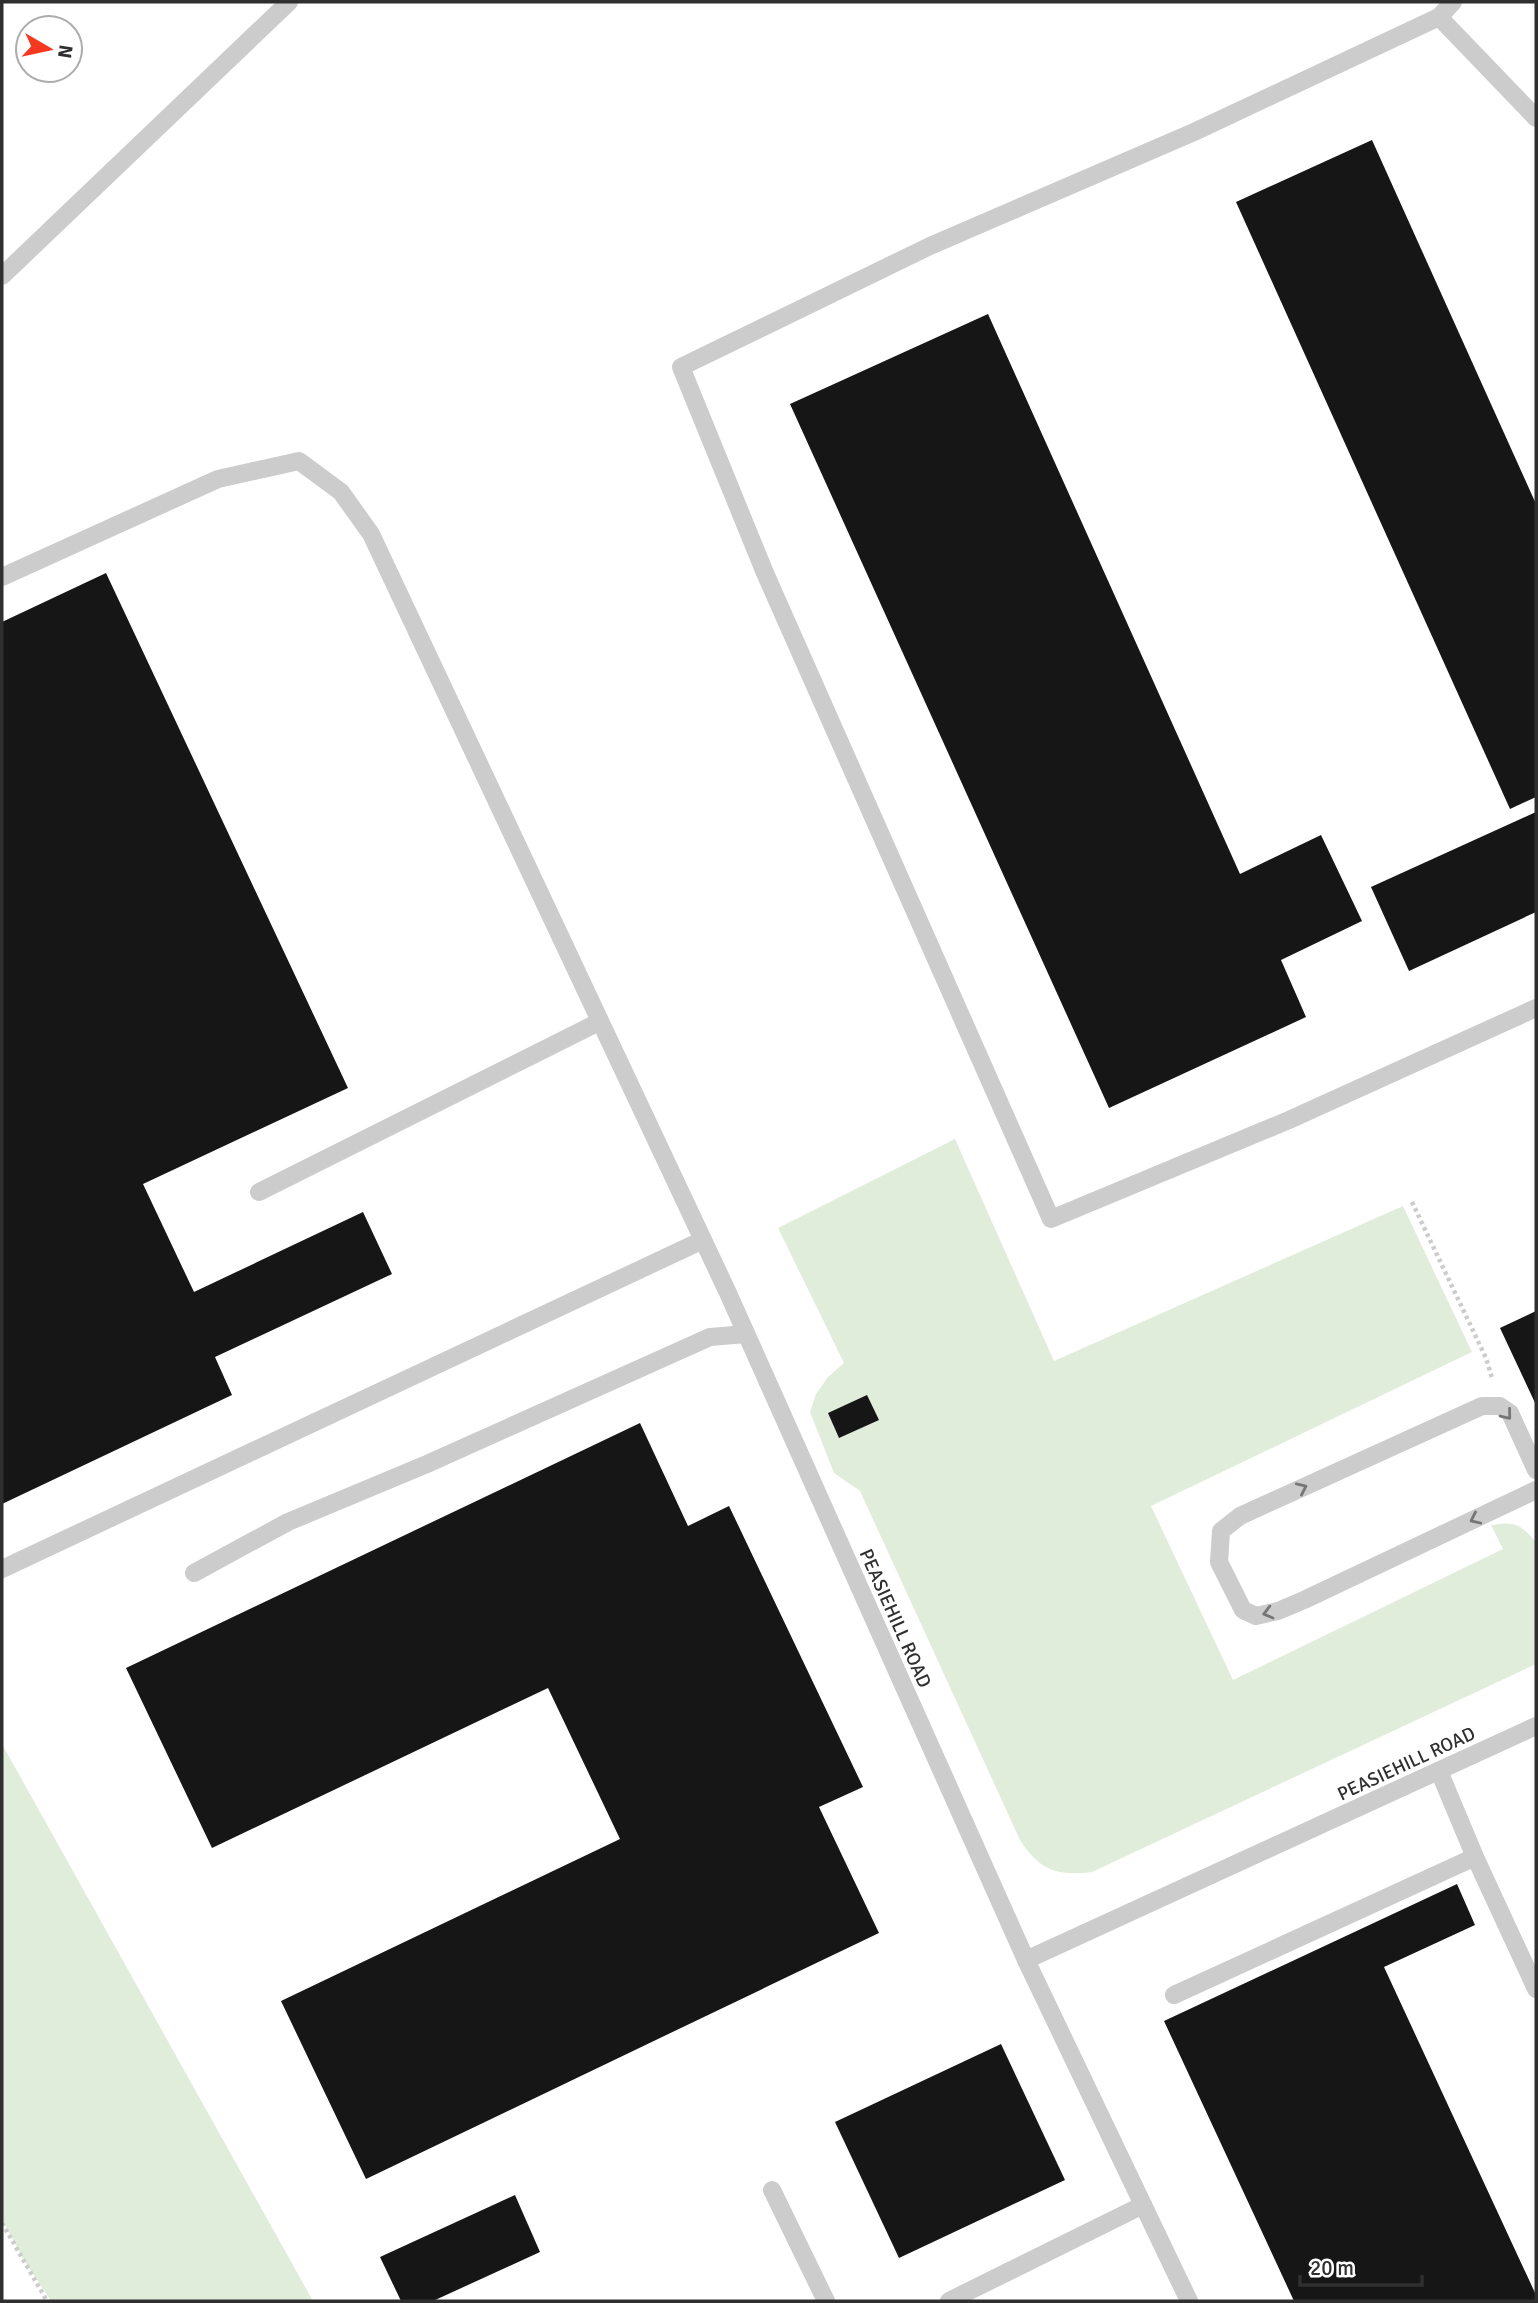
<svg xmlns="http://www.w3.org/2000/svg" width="1538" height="2303" font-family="Signika,sans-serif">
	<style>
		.green { fill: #e1eddb }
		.building { fill: #161616 }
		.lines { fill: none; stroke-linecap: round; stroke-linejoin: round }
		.path { stroke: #ccc; stroke-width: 4.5; stroke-dasharray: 3.5 3.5; stroke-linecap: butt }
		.service { stroke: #ccc; stroke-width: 18 }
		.oneway { stroke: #767676 }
		.labels { text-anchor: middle; stroke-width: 7; stroke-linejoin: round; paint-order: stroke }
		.street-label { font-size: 19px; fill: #2f2f2f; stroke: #fff }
	</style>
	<rect width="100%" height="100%" fill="#fff"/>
	<g class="green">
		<path d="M955,1139L1054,1361L1403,1206L1472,1352L1151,1506L1233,1680L1503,1549L1491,1525C1515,1521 1520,1524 1536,1542V1664L1092,1872C1057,1876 1040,1871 1020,1840L860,1491L834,1473L810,1412L816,1394L828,1377L844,1363L778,1228Z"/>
		<polygon points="2,1744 313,2301 51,2301 22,2257 2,2219"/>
	</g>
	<g class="building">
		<polygon points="1372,140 1536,504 1536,797 1510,809 1236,202"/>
		<polygon points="988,314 1240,874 1321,835 1362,921 1281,960 1306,1017 1109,1108 790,404"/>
		<polygon points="106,573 348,1088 143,1184 194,1292 363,1212 392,1274 215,1357 232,1395 2,1504 2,622"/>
		<polygon points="1536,812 1536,912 1409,971 1371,887"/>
		<polygon points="1536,1311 1536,1405 1500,1328"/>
		<polygon points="867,1395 879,1420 839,1438 828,1413"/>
		<polygon points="640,1423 688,1526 729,1506 863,1787 819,1807 879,1933 366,2179 281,2001 620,1839 548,1688 212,1848 126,1668"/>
		<polygon points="1457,1884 1475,1925 1384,1967 1536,2295 1536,2301 1294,2301 1164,2021"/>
		<polygon points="1001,2044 1065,2180 899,2258 835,2122"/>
		<polygon points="515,2195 540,2252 433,2301 401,2301 380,2257"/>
	</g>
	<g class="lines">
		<g class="path">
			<polyline points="1412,1202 1486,1358 1492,1378"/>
			<polyline points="2,2223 47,2301"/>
		</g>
		<g class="service">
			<polyline points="1453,2 1439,17 1194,132 930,246 681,367 765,573 1051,1219 1289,1120 1536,1008"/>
			<polyline points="1439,17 1536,118"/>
			<polyline points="2,276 289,2"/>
			<polyline points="2,577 218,479 299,461 341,492 371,534 728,1293 1026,1960 1189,2301"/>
			<polyline points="259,1192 599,1022"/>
			<polyline points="1536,1470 1510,1413 1500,1406 1482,1406 1240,1516 1221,1531 1219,1562 1243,1610 1256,1616 1278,1611 1304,1600 1536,1490"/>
			<polyline points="2,1569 703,1240"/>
			<polyline points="194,1573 288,1522 427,1464 710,1337 746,1334"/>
			<polyline points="1439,1771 1475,1857 1536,1989"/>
			<polyline points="1026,1960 1536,1726"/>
			<polyline points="1174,1995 1475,1857"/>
			<polyline points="772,2190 826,2301"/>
			<polyline points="949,2301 1143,2205"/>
		</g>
	</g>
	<defs><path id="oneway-chevron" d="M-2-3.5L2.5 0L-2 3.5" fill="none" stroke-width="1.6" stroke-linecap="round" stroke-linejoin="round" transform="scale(1.75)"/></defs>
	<g class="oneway">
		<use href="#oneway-chevron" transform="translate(1507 1415) rotate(51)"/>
		<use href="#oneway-chevron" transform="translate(1302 1488) rotate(-25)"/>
		<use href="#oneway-chevron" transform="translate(1475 1519) rotate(155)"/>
		<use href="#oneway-chevron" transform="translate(1268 1613) rotate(165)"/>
	</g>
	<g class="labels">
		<g class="street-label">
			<text transform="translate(896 1618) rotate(66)" y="7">PEASIEHILL ROAD</text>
			<text transform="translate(1406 1763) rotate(-25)" y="7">PEASIEHILL ROAD</text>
		</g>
	</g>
	<rect width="1538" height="2303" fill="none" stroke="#2f2f2f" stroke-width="7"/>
	<g transform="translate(49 49) rotate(99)"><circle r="33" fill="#ffffff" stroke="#acacac" stroke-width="2"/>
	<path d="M0-5L12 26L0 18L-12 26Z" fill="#f53921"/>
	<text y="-10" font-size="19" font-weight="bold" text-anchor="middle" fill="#2f2f2f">N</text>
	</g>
	<path d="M1300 2275v10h122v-10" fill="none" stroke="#2f2f2f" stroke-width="3.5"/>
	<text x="1310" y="2275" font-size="21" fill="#2f2f2f" stroke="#ffffff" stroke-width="5" paint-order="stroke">20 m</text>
</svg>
